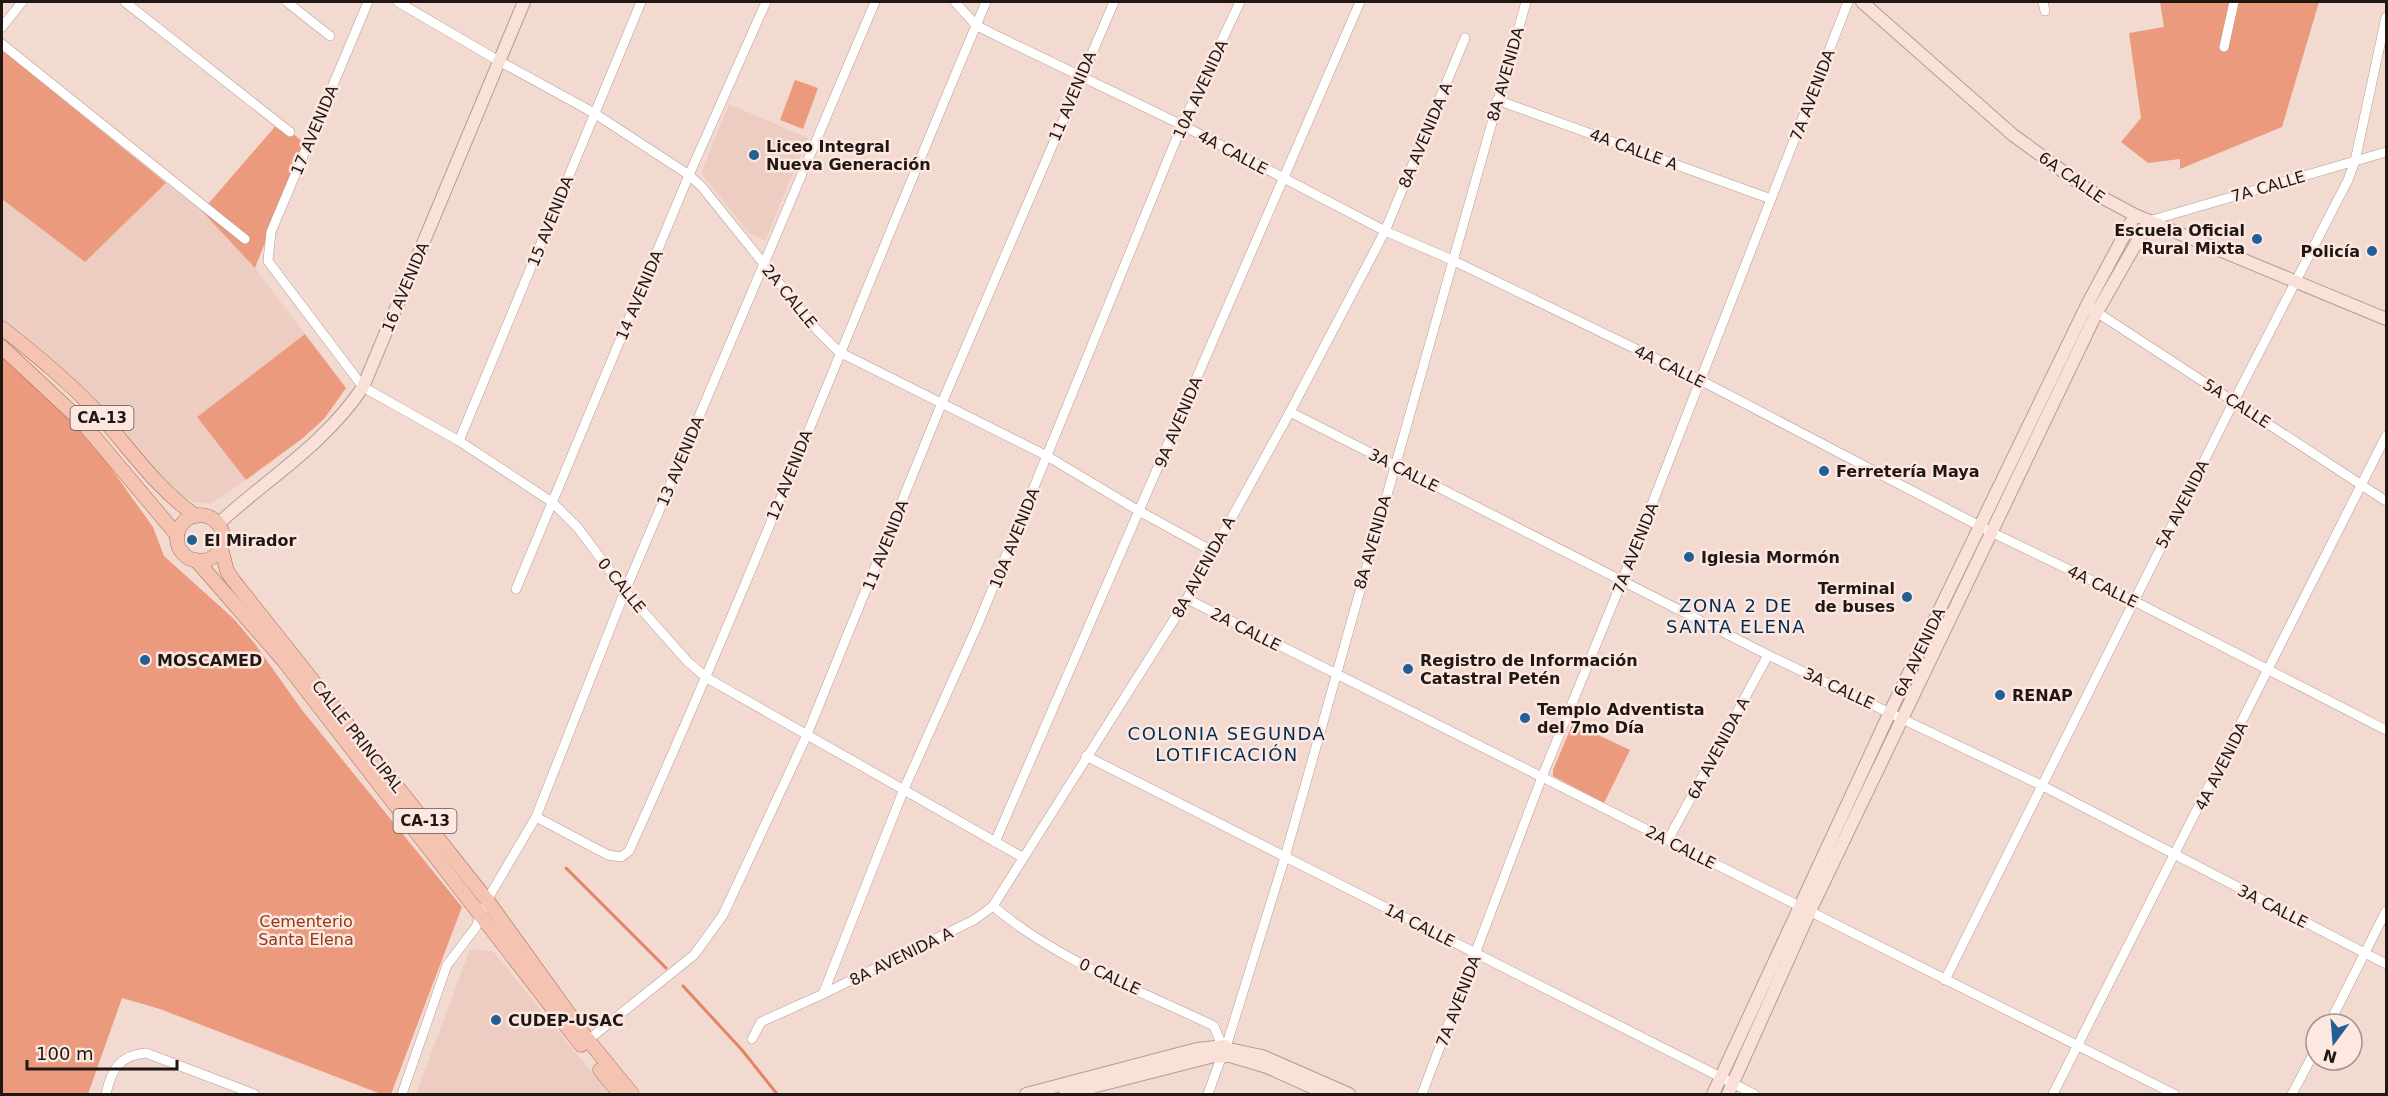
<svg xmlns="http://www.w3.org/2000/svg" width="2388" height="1096" font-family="'DejaVu Sans',sans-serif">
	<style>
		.built { fill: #edcdc2 }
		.green { fill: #eb9a7d }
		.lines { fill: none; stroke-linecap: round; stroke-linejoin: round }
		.stream { stroke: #e48462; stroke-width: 3 }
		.street-casing { stroke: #b39c94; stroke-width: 10 }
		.secondary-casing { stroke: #b39c94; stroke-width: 14 }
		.primary-casing { stroke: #a56d59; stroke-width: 15 }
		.street { stroke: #fff; stroke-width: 9 }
		.secondary { stroke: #fae1d8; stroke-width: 12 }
		.primary { stroke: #f4c3b2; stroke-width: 14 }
		.poi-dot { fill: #235e95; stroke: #fce8e1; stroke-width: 2 }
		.labels { text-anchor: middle; stroke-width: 5; stroke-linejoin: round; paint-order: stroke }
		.shield { fill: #fce8e1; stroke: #625652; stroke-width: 1.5 }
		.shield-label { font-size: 15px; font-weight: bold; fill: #201714 }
		.street-label { font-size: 16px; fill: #201714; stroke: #fce8e1 }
		.poi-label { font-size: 16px; font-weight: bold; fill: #201714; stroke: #fce8e1; text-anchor: start }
		.park-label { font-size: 16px; fill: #8f3816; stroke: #fce8e1 }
		.neighbourhood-label { font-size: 18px; letter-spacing: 1.5px; fill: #022d52; stroke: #fce8e1 }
	</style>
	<rect width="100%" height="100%" fill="#f3dad1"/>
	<g class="built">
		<polygon points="729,104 808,138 765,241 749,233 701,173"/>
		<polygon points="166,183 202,211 255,268 305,334 197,417 246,480 211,504 193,502 176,493 2,325 2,199 85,262"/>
		<polygon points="470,949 493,951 609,1094 416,1094"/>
	</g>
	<g class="green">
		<polygon points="2160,2 2319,2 2282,127 2180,169 2180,159 2148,163 2121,142 2141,118 2129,33 2164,27"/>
		<polygon points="2,50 166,183 85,262 2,199"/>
		<polygon points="795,80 818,88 803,129 780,120"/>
		<polygon points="279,122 304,143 255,268 202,211"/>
		<polygon points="305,334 346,388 324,419 303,438 246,480 197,417"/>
		<polygon points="2,357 66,415 95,446 153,527 164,556 234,619 255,644 302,710 462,907 391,1094 381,1094 160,1009 122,998 88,1094 2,1094"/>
		<polygon points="1573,723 1630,750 1604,803 1553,776 1553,770"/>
	</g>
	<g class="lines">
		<g class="stream">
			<polyline points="566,868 666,968"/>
			<polyline points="683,986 742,1050 777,1094"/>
		</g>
		<defs>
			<g id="street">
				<polyline points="125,2 290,132"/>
				<polyline points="287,2 330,36"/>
				<polyline points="368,2 271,232 268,261 363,387 459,441 552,502 578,528 625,591 688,662 707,678 1022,857"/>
				<polyline points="398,2 499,61 594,113 689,175 702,187 817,330 839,352 1047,456 1139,511 1212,551"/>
				<polyline points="955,2 976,25 991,33 1182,125 1385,231 1452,260 1700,380 1991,532 2134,601 2386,730"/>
				<polyline points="2043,2 2045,11"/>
				<polyline points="2,27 22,2"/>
				<polyline points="2,44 245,239"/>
				<polyline points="2224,47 2234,2"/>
				<polyline points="1497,100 1771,199"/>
				<polyline points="2149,221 2386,152"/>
				<polyline points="2092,309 2386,501"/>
				<polyline points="1290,412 1768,655 2043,786 2386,964"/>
				<polyline points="459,441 641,2"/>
				<polyline points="516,589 689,175 766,2"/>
				<polyline points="1187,599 2174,1094"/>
				<polyline points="1086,756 1754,1094"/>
				<path d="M536,817L608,855L621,857L629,851C756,571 866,284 986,2"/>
				<polyline points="1668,840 1768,655"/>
				<polyline points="995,842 1360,2"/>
				<path d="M993,906C1056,960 1139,990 1214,1026L1222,1046"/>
				<polyline points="1945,980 2234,401 2348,180 2355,161 2386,17"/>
				<polyline points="823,994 974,920 993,906 1187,599 1290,412 1385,231 1465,38"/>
				<polyline points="2329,1024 2386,911"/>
				<polyline points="752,1039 761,1022 823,994 904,789 978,624 1182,125 1240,2"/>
				<polyline points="588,1040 694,955 723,915 806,737 941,405 1114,2"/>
				<polyline points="1226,1047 1285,857 1526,2"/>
				<path d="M106,1094C111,1070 120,1055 146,1053L254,1094"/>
				<polyline points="402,1094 447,965 476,927 487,900 536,817 625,591 875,2"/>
				<polyline points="1208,1094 1221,1058"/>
				<polyline points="1422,1094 1542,777 1622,581 1848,2"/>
				<polyline points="2053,1094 2386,436"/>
				<polyline points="2292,1094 2316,1049"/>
			</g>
			<g id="secondary">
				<polyline points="1862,2 2013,135 2090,191 2135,215 2386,319"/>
				<path d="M218,524C268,478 324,445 363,387L524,2"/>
				<polyline points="1229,1049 1262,1056 1349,1094"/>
				<polyline points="1230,1056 1267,1067 1327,1094"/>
				<polyline points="1026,1094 1197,1049 1225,1046 1230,1051 1228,1056 1219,1057 1219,1048"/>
				<polyline points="1065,1094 1218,1055"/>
				<polyline points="1713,1094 1890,712 2087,305 2135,215"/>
				<polyline points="1728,1094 1810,911 2097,312 2149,221"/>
			</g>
			<g id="primary">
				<path d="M2,328C36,355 68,381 98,413C130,449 156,488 196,516"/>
				<polyline points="2,347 81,421 177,535"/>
				<circle cx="200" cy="538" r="23"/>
				<polyline points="221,548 227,571 233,580 487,900 588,1040 632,1094"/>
				<polyline points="196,560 283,660 581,1045"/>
				<polyline points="600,1070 620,1094"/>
			</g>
		</defs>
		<use href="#street" class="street-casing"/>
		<use href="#secondary" class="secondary-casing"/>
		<use href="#primary" class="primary-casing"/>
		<use href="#street" class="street"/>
		<use href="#secondary" class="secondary"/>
		<use href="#primary" class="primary"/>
	</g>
	<g class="poi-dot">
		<circle cx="754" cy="155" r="6"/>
		<circle cx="2257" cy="239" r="6"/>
		<circle cx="2372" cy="251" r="6"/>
		<circle cx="1824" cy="471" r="6"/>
		<circle cx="192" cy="540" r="6"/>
		<circle cx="1689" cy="557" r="6"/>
		<circle cx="1907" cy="597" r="6"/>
		<circle cx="145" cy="660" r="6"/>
		<circle cx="1408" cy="669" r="6"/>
		<circle cx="2000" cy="695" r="6"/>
		<circle cx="1525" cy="718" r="6"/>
		<circle cx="496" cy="1020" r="6"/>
	</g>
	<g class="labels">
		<g class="shield">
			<rect x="70.5" y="406" width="63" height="24" rx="4.5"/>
			<rect x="393.5" y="809" width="63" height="24" rx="4.5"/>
		</g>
		<g class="shield-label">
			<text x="102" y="423">CA-13</text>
			<text x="425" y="826">CA-13</text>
		</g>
		<g class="street-label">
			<text transform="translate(1505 74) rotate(-74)" y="6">8A AVENIDA</text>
			<text transform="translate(1200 89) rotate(-65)" y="6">10A AVENIDA</text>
			<text transform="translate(1812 95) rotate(-69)" y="6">7A AVENIDA</text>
			<text transform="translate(1072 96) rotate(-67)" y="6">11 AVENIDA</text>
			<text transform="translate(314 130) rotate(-67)" y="6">17 AVENIDA</text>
			<text transform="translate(1425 135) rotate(-67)" y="6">8A AVENIDA A</text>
			<text transform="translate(1634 149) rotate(20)" y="6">4A CALLE A</text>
			<text transform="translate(1233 152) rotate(28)" y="6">4A CALLE</text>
			<text transform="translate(2072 177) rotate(35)" y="6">6A CALLE</text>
			<text transform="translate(2268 186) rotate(-16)" y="6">7A CALLE</text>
			<text transform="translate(550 221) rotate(-68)" y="6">15 AVENIDA</text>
			<text transform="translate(405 287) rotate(-67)" y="6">16 AVENIDA</text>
			<text transform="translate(639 295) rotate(-67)" y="6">14 AVENIDA</text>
			<text transform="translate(790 296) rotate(51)" y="6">2A CALLE</text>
			<text transform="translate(1670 366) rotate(26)" y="6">4A CALLE</text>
			<text transform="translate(2237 403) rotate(33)" y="6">5A CALLE</text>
			<text transform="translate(1178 422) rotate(-67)" y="6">9A AVENIDA</text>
			<text transform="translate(680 461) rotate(-67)" y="6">13 AVENIDA</text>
			<text transform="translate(1404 470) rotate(27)" y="6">3A CALLE</text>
			<text transform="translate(789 475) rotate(-68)" y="6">12 AVENIDA</text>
			<text transform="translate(2182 504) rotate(-63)" y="6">5A AVENIDA</text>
			<text transform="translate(1014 538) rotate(-68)" y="6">10A AVENIDA</text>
			<text transform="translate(1372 542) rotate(-74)" y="6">8A AVENIDA</text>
			<text transform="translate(885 545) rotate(-68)" y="6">11 AVENIDA</text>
			<text transform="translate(1635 548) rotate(-68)" y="6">7A AVENIDA</text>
			<text transform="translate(1203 567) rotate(-61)" y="6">8A AVENIDA A</text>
			<text transform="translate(622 585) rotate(51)" y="6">0 CALLE</text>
			<text transform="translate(2103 586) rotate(26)" y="6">4A CALLE</text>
			<text transform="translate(1246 629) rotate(27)" y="6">2A CALLE</text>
			<text transform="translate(1919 652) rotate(-64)" y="6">6A AVENIDA</text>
			<text transform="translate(1839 688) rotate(25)" y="6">3A CALLE</text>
			<text transform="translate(358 736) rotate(52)" y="6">CALLE PRINCIPAL</text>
			<text transform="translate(1718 748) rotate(-62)" y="6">6A AVENIDA A</text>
			<text transform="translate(2221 766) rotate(-63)" y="6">4A AVENIDA</text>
			<text transform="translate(1681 847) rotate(27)" y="6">2A CALLE</text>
			<text transform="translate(2273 906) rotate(27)" y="6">3A CALLE</text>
			<text transform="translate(1420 925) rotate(27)" y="6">1A CALLE</text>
			<text transform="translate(901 956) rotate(-26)" y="6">8A AVENIDA A</text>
			<text transform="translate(1110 976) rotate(25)" y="6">0 CALLE</text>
			<text transform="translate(1458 1001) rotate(-69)" y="6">7A AVENIDA</text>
		</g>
		<g class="poi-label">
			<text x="766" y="152">Liceo Integral<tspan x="766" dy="18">Nueva Generación</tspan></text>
			<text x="2245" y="236" text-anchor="end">Escuela Oficial<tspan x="2245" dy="18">Rural Mixta</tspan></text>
			<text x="2360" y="257" text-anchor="end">Policía</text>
			<text x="1836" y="477">Ferretería Maya</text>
			<text x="204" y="546">El Mirador</text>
			<text x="1701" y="563">Iglesia Mormón</text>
			<text x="1895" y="594" text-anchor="end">Terminal<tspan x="1895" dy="18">de buses</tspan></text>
			<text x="157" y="666">MOSCAMED</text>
			<text x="1420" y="666">Registro de Información<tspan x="1420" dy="18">Catastral Petén</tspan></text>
			<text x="2012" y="701">RENAP</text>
			<text x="1537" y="715">Templo Adventista<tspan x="1537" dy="18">del 7mo Día</tspan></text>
			<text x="508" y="1026">CUDEP-USAC</text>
		</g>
		<g class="park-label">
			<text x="306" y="927">Cementerio<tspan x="306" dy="18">Santa Elena</tspan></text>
		</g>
		<g class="neighbourhood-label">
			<text x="1736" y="612">ZONA 2 DE<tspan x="1736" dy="21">SANTA ELENA</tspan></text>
			<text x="1227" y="740">COLONIA SEGUNDA<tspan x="1227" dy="21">LOTIFICACIÓN</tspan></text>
		</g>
	</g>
	<rect width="2388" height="1096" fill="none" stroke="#201714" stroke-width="6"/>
	<g transform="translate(2334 1042) rotate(196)"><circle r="28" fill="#fce8e1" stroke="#a4948f" stroke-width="1.5"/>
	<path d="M0-4.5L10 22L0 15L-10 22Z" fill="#235e95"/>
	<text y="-9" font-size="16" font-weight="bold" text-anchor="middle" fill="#201714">N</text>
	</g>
	<path d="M27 1060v9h150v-9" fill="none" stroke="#201714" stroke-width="3"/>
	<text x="36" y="1060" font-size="18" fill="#201714" stroke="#fce8e1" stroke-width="4.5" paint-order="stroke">100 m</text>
</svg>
